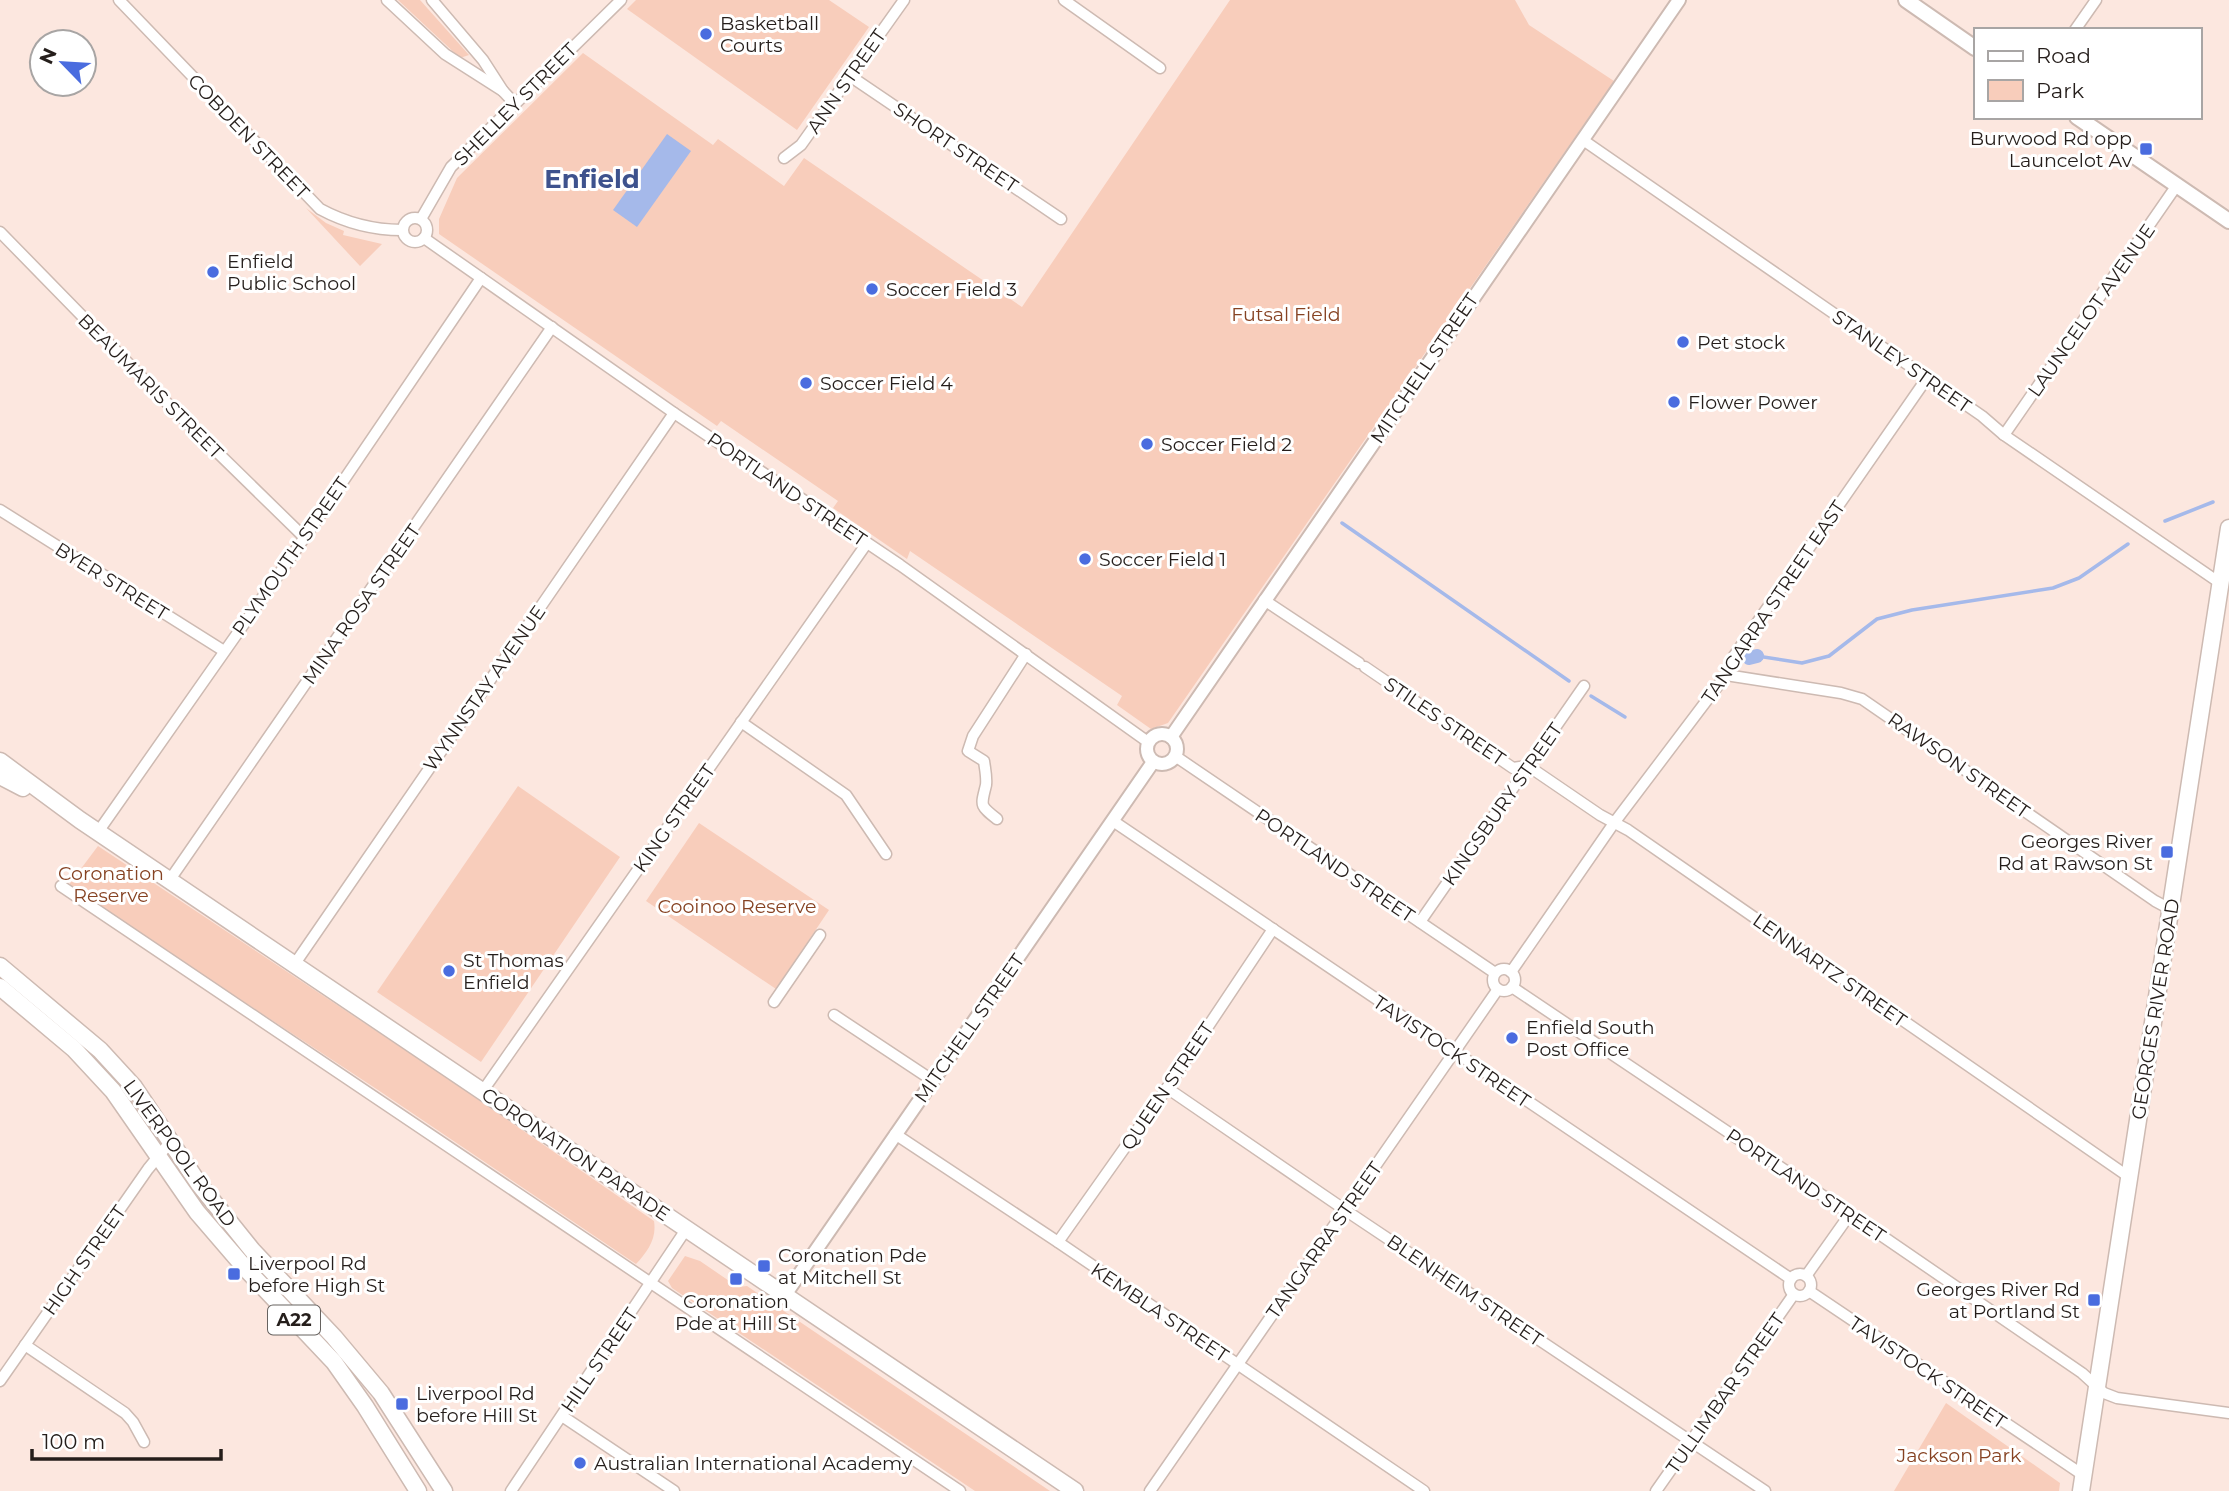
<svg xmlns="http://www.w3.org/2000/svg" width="2229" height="1491" font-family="Montserrat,sans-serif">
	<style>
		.green { fill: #f8cdbb }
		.water { fill: #a5b9ea }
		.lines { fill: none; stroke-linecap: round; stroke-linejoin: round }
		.stream { stroke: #a5b9ea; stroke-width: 3.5 }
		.canal { stroke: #a5b9ea; stroke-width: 14 }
		.minor-casing { stroke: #cdbab2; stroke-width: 13 }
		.tertiary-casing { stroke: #cdbab2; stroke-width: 16 }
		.secondary-casing { stroke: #cdbab2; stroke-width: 18 }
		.primary-casing { stroke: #cdbab2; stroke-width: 19 }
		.trunk-casing { stroke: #cdbab2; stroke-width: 19 }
		.minor { stroke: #fff; stroke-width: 10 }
		.tertiary { stroke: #fff; stroke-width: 12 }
		.secondary { stroke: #fff; stroke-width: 14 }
		.primary { stroke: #fff; stroke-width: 16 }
		.trunk { stroke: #fff; stroke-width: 16 }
		.poi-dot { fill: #4a6cdf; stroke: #fff; stroke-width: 2.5 }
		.labels { text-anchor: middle; stroke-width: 6; stroke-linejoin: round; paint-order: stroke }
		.shield { fill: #fff; stroke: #66625f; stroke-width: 2 }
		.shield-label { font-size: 18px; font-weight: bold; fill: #251e1b }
		.poi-label { font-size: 19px; fill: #251e1b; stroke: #fff; text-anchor: start }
		.street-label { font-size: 19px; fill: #251e1b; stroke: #fff }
		.park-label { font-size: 19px; fill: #864222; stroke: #fff }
		.district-label { font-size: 26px; font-weight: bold; fill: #3e528d; stroke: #fff }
	</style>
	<rect width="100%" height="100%" fill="#fce7df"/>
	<g class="green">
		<polygon points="398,0 420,0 469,55 460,58"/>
		<polygon points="636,0 829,0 869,27 797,130 627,9"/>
		<polygon points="1230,0 1515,0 1529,25 1614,81 1168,723 1151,729 1117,705 1122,696 910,551 907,559 833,508 838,501 721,421 717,426 439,234 439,219 457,178 583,53 713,145 718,139 784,186 804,158 1022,307"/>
		<polygon points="306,208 326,223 344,231 343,235 382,244 360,266"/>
		<polygon points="518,786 620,857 481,1062 377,992"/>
		<polygon points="699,823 829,910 776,989 646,901"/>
		<path d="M98,846L444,1076L654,1221C657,1239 647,1252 636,1264L378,1090L68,886Z"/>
		<polygon points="685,1256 700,1261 738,1287 747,1286 1050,1491 975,1491 672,1288 668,1281"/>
		<polygon points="1946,1403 2060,1483 2059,1491 1894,1491"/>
	</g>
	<polygon class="water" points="667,134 691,151 637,227 613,210"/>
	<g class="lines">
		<g class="stream">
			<polyline points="2165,521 2213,502"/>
			<polyline points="1342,523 1569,681"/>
			<polyline points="1757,656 1802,663 1829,656 1877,619 1912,610 2053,588 2079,578 2128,544"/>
			<polyline points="1591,696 1625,717"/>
		</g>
		<polyline class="canal" points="1749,658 1757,656"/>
		<defs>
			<g id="minor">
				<path d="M119,0L320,209C346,223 373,230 402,230"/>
				<polyline points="387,0 445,54 503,91"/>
				<polyline points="432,0 483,60 503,91 515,104"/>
				<polyline points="1064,0 1160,68"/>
				<polyline points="2075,30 2096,0"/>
				<polyline points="850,76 1061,219"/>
				<polyline points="1583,140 1982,416 2004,435 2220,583"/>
				<polyline points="784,158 801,145 904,0"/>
				<circle cx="415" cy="230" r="12"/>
				<polyline points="421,219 451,167 621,0"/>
				<polyline points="0,232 173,409 304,537"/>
				<polyline points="424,238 674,413 900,565 1148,742"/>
				<polyline points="2004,435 2177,185"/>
				<polyline points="0,510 224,651"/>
				<polyline points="1264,600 1359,663"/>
				<polyline points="1365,667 1513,768 1527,766 1534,770 1600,815 1628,830 2129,1177"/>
				<polyline points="1726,675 1841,693 1862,699 2155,901 2170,909"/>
				<polyline points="741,722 846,795 886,854"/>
				<polyline points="1175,756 1495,973"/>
				<path d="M997,819C979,805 981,806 986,785C987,777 985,769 984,761L968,751L973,736L1026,654"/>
				<polyline points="1113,821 1791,1279"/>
				<polyline points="98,832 314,524 481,278"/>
				<polyline points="169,881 552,327"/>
				<polyline points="61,886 960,1491"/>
				<polyline points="1420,922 1584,686"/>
				<polyline points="294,965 674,413"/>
				<circle cx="1504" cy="980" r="11"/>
				<polyline points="1511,972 1614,823 1726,675 1734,656 1927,378"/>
				<polyline points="1512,987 1850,1214 2082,1373 2104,1393 2117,1398 2229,1413"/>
				<polyline points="774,1002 820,935"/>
				<polyline points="834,1015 932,1080"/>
				<polyline points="1167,1088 1351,1214 1765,1491"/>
				<polyline points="482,1092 867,543"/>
				<polyline points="895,1134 1058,1242 1424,1491"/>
				<polyline points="1058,1242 1167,1088 1273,929"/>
				<circle cx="1800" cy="1285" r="11"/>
				<polyline points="1806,1276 1850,1214"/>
				<polyline points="1809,1291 2083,1475"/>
				<polyline points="25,1345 125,1413 133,1422 144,1442"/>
				<polyline points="0,1381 148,1169 171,1141"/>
				<polyline points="562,1416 674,1491"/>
				<polyline points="511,1491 687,1228"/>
				<polyline points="1150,1491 1498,989"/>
				<polyline points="1656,1491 1794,1294"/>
			</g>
			<g id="tertiary">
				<circle cx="1162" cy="749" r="15"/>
				<polyline points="1171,737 1679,0"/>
				<polyline points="785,1295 1153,762"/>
			</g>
			<g id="secondary">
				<polyline points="1906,0 1975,48"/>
				<polyline points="2077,117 2229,221"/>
			</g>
			<g id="primary">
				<polyline points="0,761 80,820 1075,1491"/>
				<polyline points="0,776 23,788"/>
				<polyline points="2081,1491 2229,528"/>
			</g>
			<g id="trunk">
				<polyline points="0,966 100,1050 134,1087 199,1184 252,1250 334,1337 381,1393 444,1491"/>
				<polyline points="0,987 74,1049 113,1091 197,1212 246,1269 334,1362 365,1406 418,1491"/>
			</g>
		</defs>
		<use href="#minor" class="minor-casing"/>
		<use href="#tertiary" class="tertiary-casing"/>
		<use href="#secondary" class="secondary-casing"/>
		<use href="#primary" class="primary-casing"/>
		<use href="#trunk" class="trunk-casing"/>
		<use href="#minor" class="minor"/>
		<use href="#tertiary" class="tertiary"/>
		<use href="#secondary" class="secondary"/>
		<use href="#primary" class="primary"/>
		<use href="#trunk" class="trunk"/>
	</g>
	<g class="poi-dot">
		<circle cx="706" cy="34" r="7"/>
		<rect x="2139" y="142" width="14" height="14" rx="3.5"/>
		<circle cx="213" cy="272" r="7"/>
		<circle cx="872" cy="289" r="7"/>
		<circle cx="1683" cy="342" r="7"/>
		<circle cx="806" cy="383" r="7"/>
		<circle cx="1674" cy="402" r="7"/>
		<circle cx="1147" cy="444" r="7"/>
		<circle cx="1085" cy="559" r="7"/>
		<rect x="2160" y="845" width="14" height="14" rx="3.5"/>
		<circle cx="449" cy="971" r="7"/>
		<circle cx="1512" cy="1038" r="7"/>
		<rect x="757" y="1259" width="14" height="14" rx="3.5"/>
		<rect x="227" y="1267" width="14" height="14" rx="3.5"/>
		<rect x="729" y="1272" width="14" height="14" rx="3.5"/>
		<rect x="2087" y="1293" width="14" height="14" rx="3.5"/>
		<rect x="395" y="1397" width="14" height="14" rx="3.5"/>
		<circle cx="580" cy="1463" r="7"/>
	</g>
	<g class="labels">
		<rect class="shield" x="268" y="1305.5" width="52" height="29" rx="5"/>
		<g class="shield-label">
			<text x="294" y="1326">A22</text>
		</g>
		<g class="poi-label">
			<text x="720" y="30">Basketball<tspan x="720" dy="22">Courts</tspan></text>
			<text x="2132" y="145" text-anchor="end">Burwood Rd opp<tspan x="2132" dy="22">Launcelot Av</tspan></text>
			<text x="227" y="268">Enfield<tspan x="227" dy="22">Public School</tspan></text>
			<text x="886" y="296">Soccer Field 3</text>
			<text x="1697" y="349">Pet stock</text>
			<text x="820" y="390">Soccer Field 4</text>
			<text x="1688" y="409">Flower Power</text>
			<text x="1161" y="451">Soccer Field 2</text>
			<text x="1099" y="566">Soccer Field 1</text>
			<text x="2153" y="848" text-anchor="end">Georges River<tspan x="2153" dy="22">Rd at Rawson St</tspan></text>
			<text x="463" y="967">St Thomas<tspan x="463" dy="22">Enfield</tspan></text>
			<text x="1526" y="1034">Enfield South<tspan x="1526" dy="22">Post Office</tspan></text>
			<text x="778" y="1262">Coronation Pde<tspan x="778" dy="22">at Mitchell St</tspan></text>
			<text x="248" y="1270">Liverpool Rd<tspan x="248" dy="22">before High St</tspan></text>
			<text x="2080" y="1296" text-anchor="end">Georges River Rd<tspan x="2080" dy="22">at Portland St</tspan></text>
			<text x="736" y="1308" text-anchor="middle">Coronation<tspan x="736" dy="22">Pde at Hill St</tspan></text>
			<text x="416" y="1400">Liverpool Rd<tspan x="416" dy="22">before Hill St</tspan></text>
			<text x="594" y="1470">Australian International Academy</text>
		</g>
		<g class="street-label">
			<text transform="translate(846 81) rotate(-55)" y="7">ANN STREET</text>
			<text transform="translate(515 104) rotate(-45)" y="7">SHELLEY STREET</text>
			<text transform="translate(249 136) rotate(46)" y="7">COBDEN STREET</text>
			<text transform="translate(956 147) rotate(34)" y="7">SHORT STREET</text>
			<text transform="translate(2091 310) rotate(-55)" y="7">LAUNCELOT AVENUE</text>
			<text transform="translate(1902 361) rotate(35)" y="7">STANLEY STREET</text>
			<text transform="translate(1424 368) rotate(-56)" y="7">MITCHELL STREET</text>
			<text transform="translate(151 386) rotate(45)" y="7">BEAUMARIS STREET</text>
			<text transform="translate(787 489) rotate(34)" y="7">PORTLAND STREET</text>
			<text transform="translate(290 556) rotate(-55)" y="7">PLYMOUTH STREET</text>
			<text transform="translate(112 581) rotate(32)" y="7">BYER STREET</text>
			<text transform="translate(1773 602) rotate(-56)" y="7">TANGARRA STREET EAST</text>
			<text transform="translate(361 604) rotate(-55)" y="7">MINA ROSA STREET</text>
			<text transform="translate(484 688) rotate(-55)" y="7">WYNNSTAY AVENUE</text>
			<text transform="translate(1445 721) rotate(34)" y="7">STILES STREET</text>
			<text transform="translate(1959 765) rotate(35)" y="7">RAWSON STREET</text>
			<text transform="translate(1502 804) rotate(-55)" y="7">KINGSBURY STREET</text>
			<text transform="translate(674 818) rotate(-55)" y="7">KING STREET</text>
			<text transform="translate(1335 865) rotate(34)" y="7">PORTLAND STREET</text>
			<text transform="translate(1830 970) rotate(35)" y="7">LENNARTZ STREET</text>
			<text transform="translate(2155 1009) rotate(-81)" y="7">GEORGES RIVER ROAD</text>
			<text transform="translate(969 1028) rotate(-55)" y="7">MITCHELL STREET</text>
			<text transform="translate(1452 1051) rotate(34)" y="7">TAVISTOCK STREET</text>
			<text transform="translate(1167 1086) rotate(-56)" y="7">QUEEN STREET</text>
			<text transform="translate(180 1153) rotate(54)" y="7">LIVERPOOL ROAD</text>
			<text transform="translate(576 1154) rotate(34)" y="7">CORONATION PARADE</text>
			<text transform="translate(1806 1185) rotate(34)" y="7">PORTLAND STREET</text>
			<text transform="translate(1324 1240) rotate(-55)" y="7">TANGARRA STREET</text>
			<text transform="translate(84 1260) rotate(-55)" y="7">HIGH STREET</text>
			<text transform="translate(1465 1290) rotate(34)" y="7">BLENHEIM STREET</text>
			<text transform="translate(1160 1312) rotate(34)" y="7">KEMBLA STREET</text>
			<text transform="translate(599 1360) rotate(-56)" y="7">HILL STREET</text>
			<text transform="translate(1928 1372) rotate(34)" y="7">TAVISTOCK STREET</text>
			<text transform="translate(1725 1393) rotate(-55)" y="7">TULLIMBAR STREET</text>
		</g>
		<g class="park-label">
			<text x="1286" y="321">Futsal Field</text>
			<text x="111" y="880">Coronation<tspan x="111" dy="22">Reserve</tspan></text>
			<text x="737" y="913">Cooinoo Reserve</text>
			<text x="1959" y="1462">Jackson Park</text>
		</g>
		<g class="district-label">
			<text x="592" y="188">Enfield</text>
		</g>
	</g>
	<rect x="1974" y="28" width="228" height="91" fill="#ffffff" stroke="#a8a5a4" stroke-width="2"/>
	<rect x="1988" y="51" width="35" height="10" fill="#ffffff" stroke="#a8a5a4" stroke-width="2"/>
	<text x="2036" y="63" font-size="21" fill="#251e1b">Road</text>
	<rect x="1988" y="80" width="35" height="21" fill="#f8cdbb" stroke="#a8a5a4" stroke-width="2"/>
	<text x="2036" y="98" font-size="21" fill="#251e1b">Park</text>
	<g transform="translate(63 63) rotate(295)"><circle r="33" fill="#ffffff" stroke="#a8a5a4" stroke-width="2"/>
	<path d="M0-5L12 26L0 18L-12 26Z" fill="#4a6cdf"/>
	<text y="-10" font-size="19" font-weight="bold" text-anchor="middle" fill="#251e1b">N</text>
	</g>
	<path d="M32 1449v10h189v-10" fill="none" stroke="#251e1b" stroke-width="3.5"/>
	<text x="42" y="1449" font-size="21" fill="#251e1b" stroke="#ffffff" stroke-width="5" paint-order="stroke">100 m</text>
</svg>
